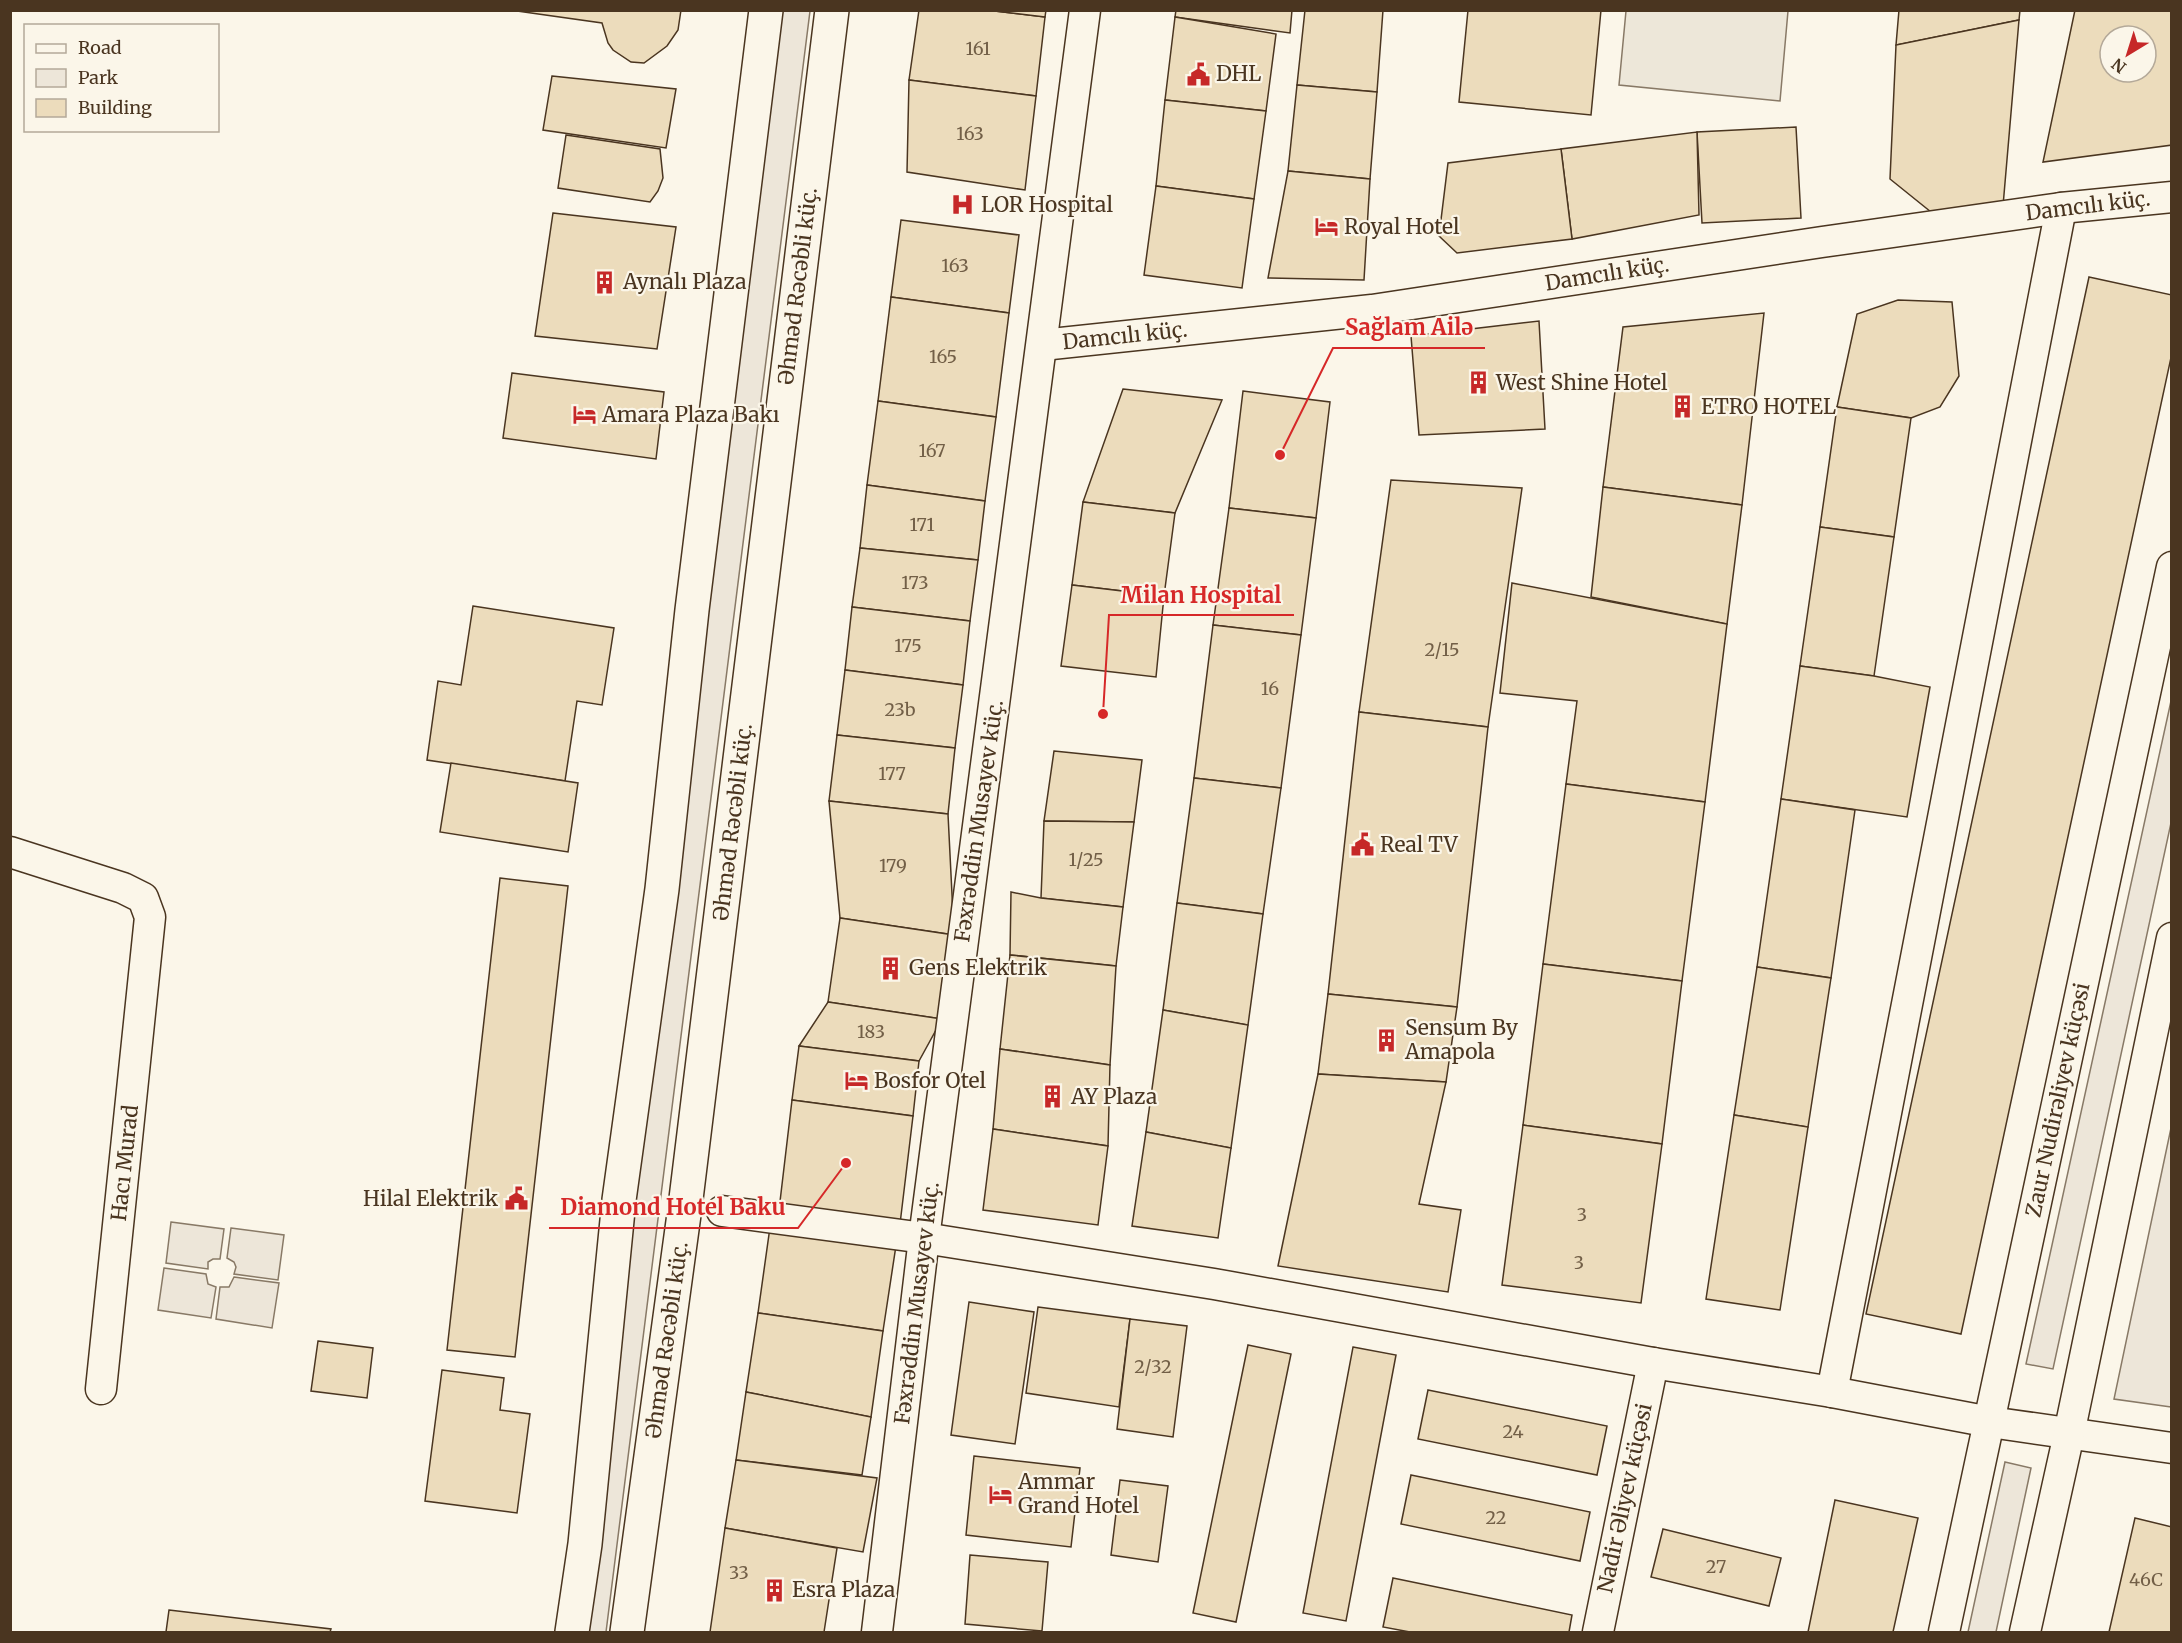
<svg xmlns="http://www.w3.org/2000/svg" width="2182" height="1643" font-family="Merriweather,serif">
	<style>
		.green { fill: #ede6d9; stroke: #887966; stroke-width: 1.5 }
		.parking { fill: #ede7d9; stroke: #887966; stroke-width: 1.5 }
		.building { fill: #ecdcbc; stroke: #4a3520; stroke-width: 1.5; fill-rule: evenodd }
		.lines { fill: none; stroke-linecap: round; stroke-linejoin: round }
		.minor-casing { stroke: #4a3520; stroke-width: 33 }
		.major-casing { stroke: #4a3520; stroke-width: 36 }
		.minor { stroke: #fbf6e9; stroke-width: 30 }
		.major { stroke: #fbf6e9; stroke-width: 33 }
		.labels { text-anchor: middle; stroke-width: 4.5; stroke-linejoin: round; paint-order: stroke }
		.number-label { font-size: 18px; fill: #725f47 }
		.poi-label { font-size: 21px; fill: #4a3520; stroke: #fbf6e9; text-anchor: start }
		.street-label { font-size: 21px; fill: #4a3520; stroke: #fbf6e9 }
		.leader { fill: none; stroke: #d62828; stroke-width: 2 }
		.callout-dot { fill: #d62828; stroke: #fbf6e9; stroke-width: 2 }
		.callout-label { font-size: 22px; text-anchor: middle; font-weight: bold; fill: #d62828; stroke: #fbf6e9; stroke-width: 4.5; stroke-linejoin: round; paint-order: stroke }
	</style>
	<rect width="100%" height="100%" fill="#fbf6e9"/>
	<g class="green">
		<polygon points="779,11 810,11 606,1632 583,1632"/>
		<polygon points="2171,701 2171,823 2053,1369 2026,1364"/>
		<polygon points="2171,1128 2172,1407 2171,1407 2114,1399"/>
		<polygon points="171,1222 224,1229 220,1259 213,1259 208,1262 208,1269 166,1263"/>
		<polygon points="231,1228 284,1235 278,1280 234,1274 236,1267 234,1262 227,1258"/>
		<polygon points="164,1268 206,1274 208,1284 216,1287 211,1318 158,1310"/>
		<polygon points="234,1277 279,1283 272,1328 216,1319 220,1287 229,1287"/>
		<polygon points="2005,1462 2031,1468 1996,1632 1968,1632"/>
	</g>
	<polygon class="parking" points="1626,11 1788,11 1780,101 1619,85"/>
	<g class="building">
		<polygon points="681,10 678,30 667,46 644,63 631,62 613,50 608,43 602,23 517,11"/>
		<polygon points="919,10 986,10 1045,17 1036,96 909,80"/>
		<polygon points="986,10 1046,10 1045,17"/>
		<polygon points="1176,10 1292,10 1290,33 1175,17"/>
		<polygon points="1305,10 1383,10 1377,92 1297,85"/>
		<polygon points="1468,10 1601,10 1591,115 1459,102"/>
		<polygon points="1899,10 2020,10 2019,20 1896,45"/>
		<path d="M2075,10H2172V145L2043,162ZM2110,36H2146V72H2110Z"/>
		<polygon points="1175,17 1276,34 1266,111 1165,100"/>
		<polygon points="2019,20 2003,206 1936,216 1890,179 1896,45"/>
		<polygon points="552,76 676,89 666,148 543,130"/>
		<polygon points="909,80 1036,96 1025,190 907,172"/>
		<polygon points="1297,85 1377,92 1370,179 1288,171"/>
		<polygon points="1165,100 1266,111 1254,199 1156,186"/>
		<polygon points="1796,127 1801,218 1702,223 1697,132"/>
		<polygon points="1697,132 1699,215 1572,239 1561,149"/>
		<polygon points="566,135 660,149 663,178 658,191 650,202 558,188"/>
		<polygon points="1561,149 1572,239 1457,253 1439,236 1448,163"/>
		<polygon points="1288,171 1370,179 1364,280 1268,278"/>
		<polygon points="1156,186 1254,199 1242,288 1144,275"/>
		<polygon points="553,213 676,227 657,349 535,336"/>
		<polygon points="901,220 1019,235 1009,313 891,297"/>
		<polygon points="2089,277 2172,295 2172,353 1961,1334 1866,1314"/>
		<polygon points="891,297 1009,313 996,417 878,401"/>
		<polygon points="1898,300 1952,302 1959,376 1940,407 1911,418 1837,407 1857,314"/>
		<polygon points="1764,313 1742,505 1603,487 1623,327"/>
		<polygon points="1539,321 1545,429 1419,435 1411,336"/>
		<polygon points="512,373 664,392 656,459 503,438"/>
		<polygon points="1123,389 1222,400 1175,513 1083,502"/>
		<polygon points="1243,391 1330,402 1316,518 1229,508"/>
		<polygon points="878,401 996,417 985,501 867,485"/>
		<polygon points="1837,407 1911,418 1894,537 1820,527"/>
		<polygon points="1391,480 1522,488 1488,727 1359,712"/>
		<polygon points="867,485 985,501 978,560 860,548"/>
		<polygon points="1603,487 1742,505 1727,624 1591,597"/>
		<polygon points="1083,502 1175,513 1164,596 1072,585"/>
		<polygon points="1229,508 1316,518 1301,635 1213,625"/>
		<polygon points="1820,527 1894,537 1874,676 1800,666"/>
		<polygon points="860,548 978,560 970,621 852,607"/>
		<polygon points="1512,583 1727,624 1705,802 1566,784 1577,701 1500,693"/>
		<polygon points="1072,585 1164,596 1156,677 1061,666"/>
		<polygon points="473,606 614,628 602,705 577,701 565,781 427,760 438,681 461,685"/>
		<polygon points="852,607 970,621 963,685 845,670"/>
		<polygon points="1213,625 1301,635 1281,788 1194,778"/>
		<polygon points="1800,666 1874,676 1930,687 1907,817 1781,799"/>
		<polygon points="845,670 963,685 955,748 837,735"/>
		<polygon points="1359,712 1488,727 1457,1007 1328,994"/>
		<polygon points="837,735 955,748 948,814 829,801"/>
		<polygon points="1054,751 1142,760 1134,822 1044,821"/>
		<polygon points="451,763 578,783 568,852 440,832"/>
		<polygon points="1194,778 1281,788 1263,914 1177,903"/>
		<polygon points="1566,784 1705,802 1682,981 1543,964"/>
		<polygon points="1781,799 1855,810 1831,978 1757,967"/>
		<polygon points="829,801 948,814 954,935 840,918"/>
		<polygon points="1044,821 1134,822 1123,907 1041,898"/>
		<polygon points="500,878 568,886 515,1357 447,1350"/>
		<polygon points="1011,892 1041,898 1123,907 1116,966 1010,955"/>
		<polygon points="1177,903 1263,914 1248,1025 1163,1010"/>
		<polygon points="840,918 954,935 942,1019 828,1002"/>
		<polygon points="1010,955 1116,966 1110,1065 1000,1049"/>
		<polygon points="1543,964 1682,981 1662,1144 1523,1125"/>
		<polygon points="1757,967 1831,978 1808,1127 1734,1115"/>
		<polygon points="1328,994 1457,1007 1446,1082 1318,1074"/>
		<polygon points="828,1002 942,1019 919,1061 799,1046"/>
		<polygon points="1163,1010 1248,1025 1231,1148 1146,1132"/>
		<polygon points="799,1046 919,1061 913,1116 792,1100"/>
		<polygon points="1000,1049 1110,1065 1108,1146 993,1129"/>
		<polygon points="1318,1074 1446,1082 1419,1204 1461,1210 1448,1292 1278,1266"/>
		<polygon points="792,1100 913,1116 900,1224 779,1210"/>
		<polygon points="1734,1115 1808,1127 1780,1310 1706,1299"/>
		<polygon points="1523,1125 1662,1144 1641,1303 1502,1285"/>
		<polygon points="993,1129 1108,1146 1098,1225 983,1210"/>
		<polygon points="1146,1132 1231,1148 1218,1238 1132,1226"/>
		<polygon points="771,1220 897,1239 883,1331 758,1313"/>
		<polygon points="969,1302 1034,1312 1015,1444 951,1435"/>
		<polygon points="1038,1307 1130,1319 1119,1407 1026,1393"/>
		<polygon points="758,1313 883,1331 871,1417 746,1392"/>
		<polygon points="1130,1319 1187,1326 1173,1437 1117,1429"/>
		<polygon points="318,1341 373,1348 367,1398 311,1391"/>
		<polygon points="1248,1345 1291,1354 1236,1622 1193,1613"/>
		<polygon points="1353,1347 1396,1355 1346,1621 1303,1613"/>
		<polygon points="442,1370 504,1378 500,1410 530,1414 517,1513 425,1501"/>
		<polygon points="1428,1390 1607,1426 1597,1475 1418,1439"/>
		<polygon points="746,1392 871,1417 862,1475 736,1460"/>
		<polygon points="974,1456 1080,1468 1071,1547 966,1535"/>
		<polygon points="736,1460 877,1478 863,1552 725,1528"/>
		<polygon points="1411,1475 1590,1512 1580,1561 1401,1524"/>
		<polygon points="1120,1480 1168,1486 1158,1562 1111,1555"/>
		<polygon points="1835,1500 1918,1518 1893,1632 1808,1632"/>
		<polygon points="2135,1518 2172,1527 2172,1632 2109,1632"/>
		<polygon points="725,1528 837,1548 824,1632 710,1632"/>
		<polygon points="1663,1529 1781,1558 1769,1606 1651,1577"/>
		<polygon points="970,1555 1048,1562 1042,1631 965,1624"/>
		<polygon points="1393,1578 1572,1615 1569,1632 1410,1632 1383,1627"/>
		<polygon points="169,1610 331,1629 330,1632 166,1632"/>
	</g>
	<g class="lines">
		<defs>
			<g id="minor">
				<polyline points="1042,345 1372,310 1822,242 2061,208 2172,197"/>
				<polyline points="10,852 123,888 143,898 150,917 101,1389"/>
				<polyline points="722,1211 924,1238 1214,1284 1653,1363 1832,1392 1990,1422 2172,1448"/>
				<polyline points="1832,1392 2061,208"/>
				<polyline points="877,1632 924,1238 1085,10"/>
				<polyline points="1598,1632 1653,1363"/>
				<polyline points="1944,1632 2172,567"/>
				<polyline points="2025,1632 2069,1434 2172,938"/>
			</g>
			<g id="major">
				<polyline points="572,1632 585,1544 619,1200 662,889 692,610 766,10"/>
				<polyline points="627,1632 685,1207 832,10"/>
			</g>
		</defs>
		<use href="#minor" class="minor-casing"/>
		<use href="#major" class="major-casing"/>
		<use href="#minor" class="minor"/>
		<use href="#major" class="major"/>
	</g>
	<defs>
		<symbol id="civic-bare" viewBox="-9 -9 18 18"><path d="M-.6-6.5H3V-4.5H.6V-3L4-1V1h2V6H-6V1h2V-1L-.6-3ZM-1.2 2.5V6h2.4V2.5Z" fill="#c62828" stroke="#fbf6e9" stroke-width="2.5" paint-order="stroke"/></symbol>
		<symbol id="hospital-bare" viewBox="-9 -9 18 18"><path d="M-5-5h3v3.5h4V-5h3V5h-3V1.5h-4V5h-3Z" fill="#c62828" stroke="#fbf6e9" stroke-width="2.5" paint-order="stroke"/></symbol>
		<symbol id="hotel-bare" viewBox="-9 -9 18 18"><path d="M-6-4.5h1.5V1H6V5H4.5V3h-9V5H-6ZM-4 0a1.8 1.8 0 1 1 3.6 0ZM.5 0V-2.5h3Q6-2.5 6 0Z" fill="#c62828" stroke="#fbf6e9" stroke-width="2.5" paint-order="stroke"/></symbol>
		<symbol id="building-bare" viewBox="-9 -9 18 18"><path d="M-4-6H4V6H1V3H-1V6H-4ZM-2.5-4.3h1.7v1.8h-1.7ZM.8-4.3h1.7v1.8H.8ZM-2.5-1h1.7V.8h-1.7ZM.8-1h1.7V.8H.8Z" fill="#c62828" stroke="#fbf6e9" stroke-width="2.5" paint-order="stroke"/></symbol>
	</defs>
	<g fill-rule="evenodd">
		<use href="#civic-bare" x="1182" y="58" width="33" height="33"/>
		<use href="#hospital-bare" x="946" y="188" width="33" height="33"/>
		<use href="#hotel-bare" x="1310" y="210" width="33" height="33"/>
		<use href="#building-bare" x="588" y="266" width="33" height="33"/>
		<use href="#building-bare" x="1462" y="366" width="33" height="33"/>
		<use href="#building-bare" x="1666" y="390" width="33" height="33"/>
		<use href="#hotel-bare" x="568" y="398" width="33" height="33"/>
		<use href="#civic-bare" x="1346" y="828" width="33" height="33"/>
		<use href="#building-bare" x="874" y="952" width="33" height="33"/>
		<use href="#building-bare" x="1370" y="1024" width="33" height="33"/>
		<use href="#hotel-bare" x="840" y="1064" width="33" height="33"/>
		<use href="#building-bare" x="1036" y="1080" width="33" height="33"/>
		<use href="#civic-bare" x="500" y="1182" width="33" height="33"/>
		<use href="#hotel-bare" x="984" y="1478" width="33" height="33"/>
		<use href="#building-bare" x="758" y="1574" width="33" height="33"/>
	</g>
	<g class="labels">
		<g class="number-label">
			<text x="978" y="55">161</text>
			<text x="970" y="140">163</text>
			<text x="955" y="272">163</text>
			<text x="943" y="363">165</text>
			<text x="932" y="457">167</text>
			<text x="922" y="531">171</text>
			<text x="915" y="589">173</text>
			<text x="908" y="652">175</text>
			<text x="1442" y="656">2/15</text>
			<text x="1270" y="695">16</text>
			<text x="900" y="716">23b</text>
			<text x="892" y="780">177</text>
			<text x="1086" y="866">1/25</text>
			<text x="893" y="872">179</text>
			<text x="871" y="1038">183</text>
			<text x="1582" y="1221">3</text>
			<text x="1579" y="1269">3</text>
			<text x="1153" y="1373">2/32</text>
			<text x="1513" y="1438">24</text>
			<text x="1496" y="1524">22</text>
			<text x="1716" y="1573">27</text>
			<text x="739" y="1579">33</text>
			<text x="2146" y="1586">46C</text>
		</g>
		<g class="poi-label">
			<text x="1216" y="81">DHL</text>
			<text x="981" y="212">LOR Hospital</text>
			<text x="1344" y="234">Royal Hotel</text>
			<text x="623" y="289">Aynalı Plaza</text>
			<text x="1496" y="390">West Shine Hotel</text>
			<text x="1701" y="414">ETRO HOTEL</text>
			<text x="602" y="422">Amara Plaza Bakı</text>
			<text x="1380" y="852">Real TV</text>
			<text x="909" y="975">Gens Elektrik</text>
			<text x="1405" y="1035">Sensum By<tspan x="1405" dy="24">Amapola</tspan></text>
			<text x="874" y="1088">Bosfor Otel</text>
			<text x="1071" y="1104">AY Plaza</text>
			<text x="498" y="1206" text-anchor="end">Hilal Elektrik</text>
			<text x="1018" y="1489">Ammar<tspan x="1018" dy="24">Grand Hotel</tspan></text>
			<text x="792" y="1597">Esra Plaza</text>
		</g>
		<g class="street-label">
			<text transform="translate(2088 206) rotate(-7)" y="7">Damcılı küç.</text>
			<text transform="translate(1607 274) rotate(-9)" y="7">Damcılı küç.</text>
			<text transform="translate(798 286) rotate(-83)" y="7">Əhməd Rəcəbli küç.</text>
			<text transform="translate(1125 336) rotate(-6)" y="7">Damcılı küç.</text>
			<text transform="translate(979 821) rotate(-82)" y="7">Fəxrəddin Musayev küç.</text>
			<text transform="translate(733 822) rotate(-83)" y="7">Əhməd Rəcəbli küç.</text>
			<text transform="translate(2058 1100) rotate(-78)" y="7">Zaur Nudirəliyev küçəsi</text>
			<text transform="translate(125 1163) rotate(-84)" y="7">Hacı Murad</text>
			<text transform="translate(917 1303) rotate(-83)" y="7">Fəxrəddin Musayev küç.</text>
			<text transform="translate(667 1340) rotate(-82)" y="7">Əhməd Rəcəbli küç.</text>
			<text transform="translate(1625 1498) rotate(-78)" y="7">Nadir Əliyev küçəsi</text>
		</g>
	</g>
	<path class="leader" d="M1280 455L1333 348H1485M1103 714L1109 615H1294M846 1163L798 1228H549"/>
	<g class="callout-dot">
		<circle cx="1280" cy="455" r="6"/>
		<circle cx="1103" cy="714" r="6"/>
		<circle cx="846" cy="1163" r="6"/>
	</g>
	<g class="callout-label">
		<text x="1409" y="335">Sağlam Ailə</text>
		<text x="1201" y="603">Milan Hospital</text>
		<text x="673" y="1215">Diamond Hotel Baku</text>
	</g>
	<rect width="2182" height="1643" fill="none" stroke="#4a3520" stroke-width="24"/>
	<rect x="24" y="24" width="195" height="108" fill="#fbf6e9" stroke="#b4a999" stroke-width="1.5"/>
	<rect x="36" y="44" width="30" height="9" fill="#fbf6e9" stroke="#b4a999" stroke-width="1.5"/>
	<text x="78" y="54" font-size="18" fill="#4a3520">Road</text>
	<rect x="36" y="69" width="30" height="18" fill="#ede6d9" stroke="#b4a999" stroke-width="1.5"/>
	<text x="78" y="84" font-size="18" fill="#4a3520">Park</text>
	<rect x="36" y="99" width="30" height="18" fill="#ecdcbc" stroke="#b4a999" stroke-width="1.5"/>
	<text x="78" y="114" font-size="18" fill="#4a3520">Building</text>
	<g transform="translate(2128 54) rotate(218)"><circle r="28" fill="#fbf6e9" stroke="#b4a999" stroke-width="1.5"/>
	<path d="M0-4.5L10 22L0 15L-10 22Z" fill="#c62828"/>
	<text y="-9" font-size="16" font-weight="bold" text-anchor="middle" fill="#4a3520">N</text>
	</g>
</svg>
